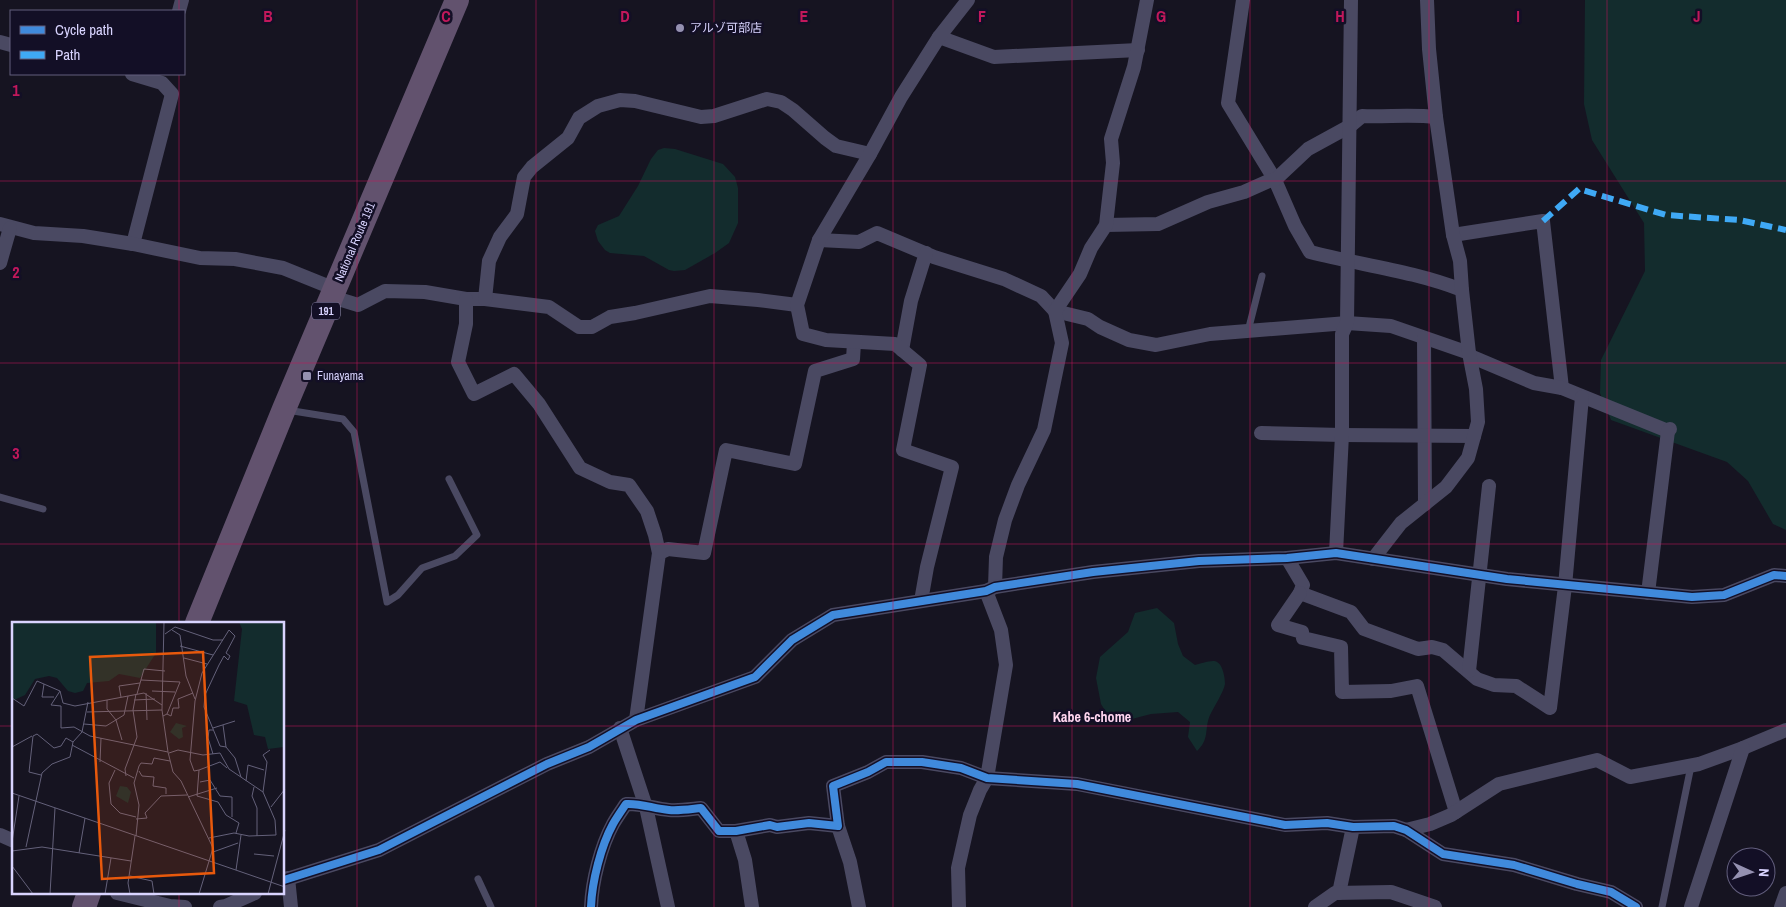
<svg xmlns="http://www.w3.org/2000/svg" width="1786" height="907" font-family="'Archivo Narrow','Noto Sans JP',sans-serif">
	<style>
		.green { fill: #132c2d }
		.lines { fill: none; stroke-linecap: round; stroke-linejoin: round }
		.service { stroke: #4a4962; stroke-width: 7 }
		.minor { stroke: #4a4962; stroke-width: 14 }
		.trunk { stroke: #62526e; stroke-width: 24 }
		.quiet { stroke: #3fa9f5; stroke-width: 6; stroke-dasharray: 12 6; stroke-linecap: butt }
		.cycleway-casing { stroke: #130f26; stroke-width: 11 }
		.cycleway { stroke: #408adc; stroke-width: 8 }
		.grid { fill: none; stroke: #c2185b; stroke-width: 1; stroke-opacity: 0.55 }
		.poi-dot { fill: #9591b1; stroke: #130f26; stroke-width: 2 }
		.labels { text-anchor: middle; stroke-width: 5; stroke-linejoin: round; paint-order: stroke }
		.shield { fill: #130f26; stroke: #9e99be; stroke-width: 1 }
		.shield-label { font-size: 11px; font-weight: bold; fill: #d9d4ff }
		.poi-label { font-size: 12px; fill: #d9d4ff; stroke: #130f26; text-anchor: start }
		.street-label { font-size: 12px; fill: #d9d4ff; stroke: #130f26 }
		.neighbourhood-label { font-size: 14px; font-weight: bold; fill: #ffd6f0; stroke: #130f26 }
		.inset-road { fill: none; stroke: #64617a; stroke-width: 1 }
		.view { fill: #e8590c; fill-opacity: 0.15; stroke: #e8590c; stroke-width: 2.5 }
		.inset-edge { fill: none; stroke: #d9d4ff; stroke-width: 2.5 }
		.grid-label { font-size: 16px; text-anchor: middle; font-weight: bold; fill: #c2185b; stroke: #130f26; stroke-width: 5; stroke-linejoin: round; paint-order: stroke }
	</style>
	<rect width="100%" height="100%" fill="#161421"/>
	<g class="green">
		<polygon points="1585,0 1786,0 1786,530 1773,524 1748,481 1727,462 1611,420 1600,393 1601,360 1645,271 1644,223 1592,140 1584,104"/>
		<polygon points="664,148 675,149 723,164 735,177 738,188 738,223 729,243 715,253 685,270 674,271 669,270 644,256 610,253 605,250 598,241 595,231 598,225 619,216 638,186 651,159 658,150"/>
		<path d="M1157,608L1174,623L1178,644L1183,656L1195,665C1200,664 1213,659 1217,662C1223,665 1225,678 1225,684C1224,691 1214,707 1210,715C1204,729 1210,739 1197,751L1188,737L1190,722L1178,712L1151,714L1124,721L1109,717L1101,704L1096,678L1100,657L1128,632L1135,613Z"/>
	</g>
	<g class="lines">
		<g class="service">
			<polyline points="1248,331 1262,276"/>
			<polyline points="287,410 343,419 354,432 387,602 398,595 422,568 455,556 477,535 449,479"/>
			<polyline points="0,497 43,509"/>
			<polyline points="478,879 491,907"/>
			<polyline points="1662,907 1691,766"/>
		</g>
		<g class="minor">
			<path d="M1243,0L1228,103L1275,180L1295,226L1310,252C1361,265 1413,271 1462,290"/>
			<polyline points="179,11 182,0"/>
			<polyline points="939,37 994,57 1138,50"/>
			<polyline points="0,42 11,45"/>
			<polyline points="132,74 162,83 172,94 133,244"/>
			<polyline points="0,224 34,233 83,236 133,244 200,258 235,259 283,268 335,289"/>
			<path d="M1106,225L1158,224L1208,202L1244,192L1271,180H1275L1308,149L1350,126L1362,116C1387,117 1411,114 1436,117"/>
			<polyline points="1453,235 1543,221 1562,388"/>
			<polyline points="819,240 859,242 877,233 934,257 1004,279 1041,296 1055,311 1088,319 1100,327 1129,340 1156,345 1210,334 1347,323 1391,326 1469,353"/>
			<polyline points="0,263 10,228"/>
			<polyline points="332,297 358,305 385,291 425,292 466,299 485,299 549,307 579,327 592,327 610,317 635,313 710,296 758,300 797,305"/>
			<polyline points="466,299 466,324 458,362 474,394 514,374 539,404 580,468 610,482 629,485 647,511 655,535 659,553 636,720"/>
			<polyline points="485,299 489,261 500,237 517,214 524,177 532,167 568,138 579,118 598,106 620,100 635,101 701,117 714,116 767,99 781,102 793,110 825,138 836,146 870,154"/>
			<polyline points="1424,338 1425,504"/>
			<polyline points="902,350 911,301 926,253"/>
			<polyline points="1470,356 1534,383 1562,388 1668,431 1670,429"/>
			<polyline points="1261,433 1342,435 1474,436"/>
			<polyline points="659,553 668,549 704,553 726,450 795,464 815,371 853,359 854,343"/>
			<polyline points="1336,553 1342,435 1342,334 1347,323 1351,0"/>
			<polyline points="1287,558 1303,585 1300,593 1351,612 1364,629 1418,649 1432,647 1443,650 1477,679 1494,685 1516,686 1550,708 1565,586 1582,397"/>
			<polyline points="1373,559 1401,523 1446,487 1468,458 1478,422 1476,389 1469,353 1462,290 1460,261 1453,235 1436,117 1429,49 1427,0"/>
			<polyline points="995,587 996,557 1005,520 1018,485 1044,430 1062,343 1055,311 1080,274 1091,248 1106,225 1113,163 1111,139 1134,67 1147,0"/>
			<polyline points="1300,593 1278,625 1302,632 1303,638 1341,647 1342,692 1391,691 1417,686 1456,812"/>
			<polyline points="1648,593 1668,431"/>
			<polyline points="921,601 927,567 952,467 903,450 920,365 895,344 826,340 803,334 797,305 819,240 870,154 901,97 939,37 968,0"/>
			<polyline points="1469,671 1489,486"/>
			<polyline points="620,728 646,807 668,907"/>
			<polyline points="838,826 850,862 859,907"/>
			<polyline points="1406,830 1430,824 1451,815 1499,784 1597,760 1630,777 1699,764 1743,748 1786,730"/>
			<polyline points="736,831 745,860 752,907"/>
			<polyline points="0,835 14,841"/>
			<polyline points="288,878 291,907"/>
			<polyline points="284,880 379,850 547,764 589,747 636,720 755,677 792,640 833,615 986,591 995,587 1093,572 1199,561 1287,558 1336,553 1507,579 1692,597 1724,595 1774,575 1786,576"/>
			<polyline points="117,893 170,906 185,907"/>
			<polyline points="1339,893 1353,827"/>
			<polyline points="220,907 226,906 255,893"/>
			<path d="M591,907C592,881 601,846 613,824C617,817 622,810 626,804C641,803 654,809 669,810C679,811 691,809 701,808L719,831H736L770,825L777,827L809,823L838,826L833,786L868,772L886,762H922L961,768L987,778L1077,784L1285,825L1327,823L1353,827L1394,826L1406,830L1443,854L1514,865L1577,884L1611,892L1636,907"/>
			<polyline points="959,907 958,868 970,815 980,790 987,778 1006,665 1001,630 986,591"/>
			<polyline points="1315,907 1335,893 1391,892 1435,907"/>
			<polyline points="1691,907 1743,748"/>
			<polyline points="1781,907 1786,893"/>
		</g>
		<g class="trunk">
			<polyline points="197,623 284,409 457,0"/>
			<polyline points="84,907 89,893"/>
		</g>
		<polyline class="quiet" points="1543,221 1579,189 1666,215 1739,220 1786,230"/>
		<defs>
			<g id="cycleway">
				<polyline points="284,880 379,850 547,764 589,747 636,720 755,677 792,640 833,615 986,591 995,587 1093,572 1199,561 1287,558 1336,553 1507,579 1692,597 1724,595 1774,575 1786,576"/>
				<path d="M591,907C592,881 601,846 613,824C617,817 622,810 626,804C641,803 654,809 669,810C679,811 691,809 701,808L719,831H736L770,825L777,827L809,823L838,826L833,786L868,772L886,762H922L961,768L987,778L1077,784L1285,825L1327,823L1353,827L1394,826L1406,830L1443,854L1514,865L1577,884L1611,892L1636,907"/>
			</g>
		</defs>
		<use href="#cycleway" class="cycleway-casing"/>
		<use href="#cycleway" class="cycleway"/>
	</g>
	<path class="grid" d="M179,0V11M357,0V907M536,0V907M714,0V907M893,0V907M1072,0V907M1250,0V907M1429,0V907M1607,0V907M179,74V623M0,181H1786M0,363H1786M0,544H1786M0,726H14M284,726H1786M179,893V907"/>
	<g class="poi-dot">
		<circle cx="680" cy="28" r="5"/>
		<rect x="302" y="371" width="10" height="10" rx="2.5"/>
	</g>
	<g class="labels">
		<rect class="shield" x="312" y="302.5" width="28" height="17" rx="4"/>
		<g class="shield-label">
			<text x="326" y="315">191</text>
		</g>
		<g class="poi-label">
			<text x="690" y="32">アルゾ可部店</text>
			<text x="317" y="380">Funayama</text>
		</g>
		<g class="street-label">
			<text transform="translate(355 242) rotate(-67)" y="4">National Route 191</text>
		</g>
		<g class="neighbourhood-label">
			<text x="1092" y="722">Kabe 6-chome</text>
		</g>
	</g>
	<g transform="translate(12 622)">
		<rect width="272" height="272" fill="#161421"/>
		<path d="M0,0H144V31L128,56L107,52L97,59L75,61L71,69L63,71L56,69L45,56L37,54L23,57L13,73L0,79ZM227,0H272V125L256,127L253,115L242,113L235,83L222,79L230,7ZM164,101L175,104L170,106L171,115L167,117L158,110ZM108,164L115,165L119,170L116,181L104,174Z" fill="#132c2d"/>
		<path class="inset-road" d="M152,0L150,88L156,130L161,150L169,159L201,226L187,272M160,8L168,13L174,54L183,77M153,12L163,5L201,18H211M168,24L201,33M172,36L195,42M132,47L153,49M129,58L168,60L155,92L151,94M32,62L30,75H42M48,69L39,83L49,84V106L62,105L78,114L156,130M48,69L51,81L63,84L132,71L150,83M140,69L163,70M134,71L135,98M125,72L132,47M109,75L107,64L128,61M0,76L12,84L25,59L48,69M95,78V87L104,98L110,118M122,78L143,77M75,90L150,88M155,92L159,94L161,86H167L166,77L181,71M72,102L94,104L112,93L116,74M211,103L214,125M201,106L223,99M60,123L122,156M0,125L20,114M157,131L166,128L191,133L208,131L217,147L251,170M201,132L196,116L197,108H201M88,140L89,116M103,148L97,161L99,182L108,191L124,195M187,148L208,140L215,146M127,149L130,154L142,155L141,164L154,166V172M29,153L17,150L21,114L25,112L42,126L49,124L54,116L61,120M114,154L113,147L125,115L121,88L124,72M234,159L236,143L252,148M188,160L198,158L208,174L220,175V195M242,165L240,174L245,186V214M0,171L273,265M176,175L205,166M259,185L273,167M124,197L135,196L133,191L149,174L175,173M224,211L227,201L214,193L206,180L185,174L187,148L182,149L178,138L183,79L190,51L217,8L223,14L214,31L218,34L216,38L212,34L207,43L193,73L192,85L208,124L214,125L223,136L229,155M124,214L127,183L122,161L127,144L129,141L140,142L142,136L158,139M197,216L222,211L237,214L264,213L263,198L251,170L255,140L251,133L258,128M0,220L7,174M14,225L30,151L40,142L58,135L61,120L70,110L76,80M0,229L30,225L119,239M201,230L226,221M67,231L73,196M242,232L262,234M0,244L21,272M224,248L229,213M118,254L140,259L142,272M38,272L43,186M93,272L99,236M118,272L116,261L123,214M256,272L273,208"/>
		<path class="view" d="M191,30L202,251L90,257L78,35Z"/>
		<rect width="272" height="272" class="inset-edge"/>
	</g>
	<g class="grid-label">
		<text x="268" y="22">B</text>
		<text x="446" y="22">C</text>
		<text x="625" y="22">D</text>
		<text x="804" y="22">E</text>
		<text x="982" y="22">F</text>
		<text x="1161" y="22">G</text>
		<text x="1340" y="22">H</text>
		<text x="1518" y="22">I</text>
		<text x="1697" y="22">J</text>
		<text x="16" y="96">1</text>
		<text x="16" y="278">2</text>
		<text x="16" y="459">3</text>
	</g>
	<rect x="10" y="10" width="175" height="65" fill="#130f26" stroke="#625e7d"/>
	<rect x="20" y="26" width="25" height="8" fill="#408adc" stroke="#625e7d"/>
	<text x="55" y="35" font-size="15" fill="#d9d4ff">Cycle path</text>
	<rect x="20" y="51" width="25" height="8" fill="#3fa9f5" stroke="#625e7d"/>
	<text x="55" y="60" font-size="15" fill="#d9d4ff">Path</text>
	<g transform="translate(1751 872) rotate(93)"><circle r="24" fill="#130f26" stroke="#625e7d"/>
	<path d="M0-4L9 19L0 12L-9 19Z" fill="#9591b1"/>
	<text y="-8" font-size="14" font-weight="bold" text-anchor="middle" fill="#d9d4ff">N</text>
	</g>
</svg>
